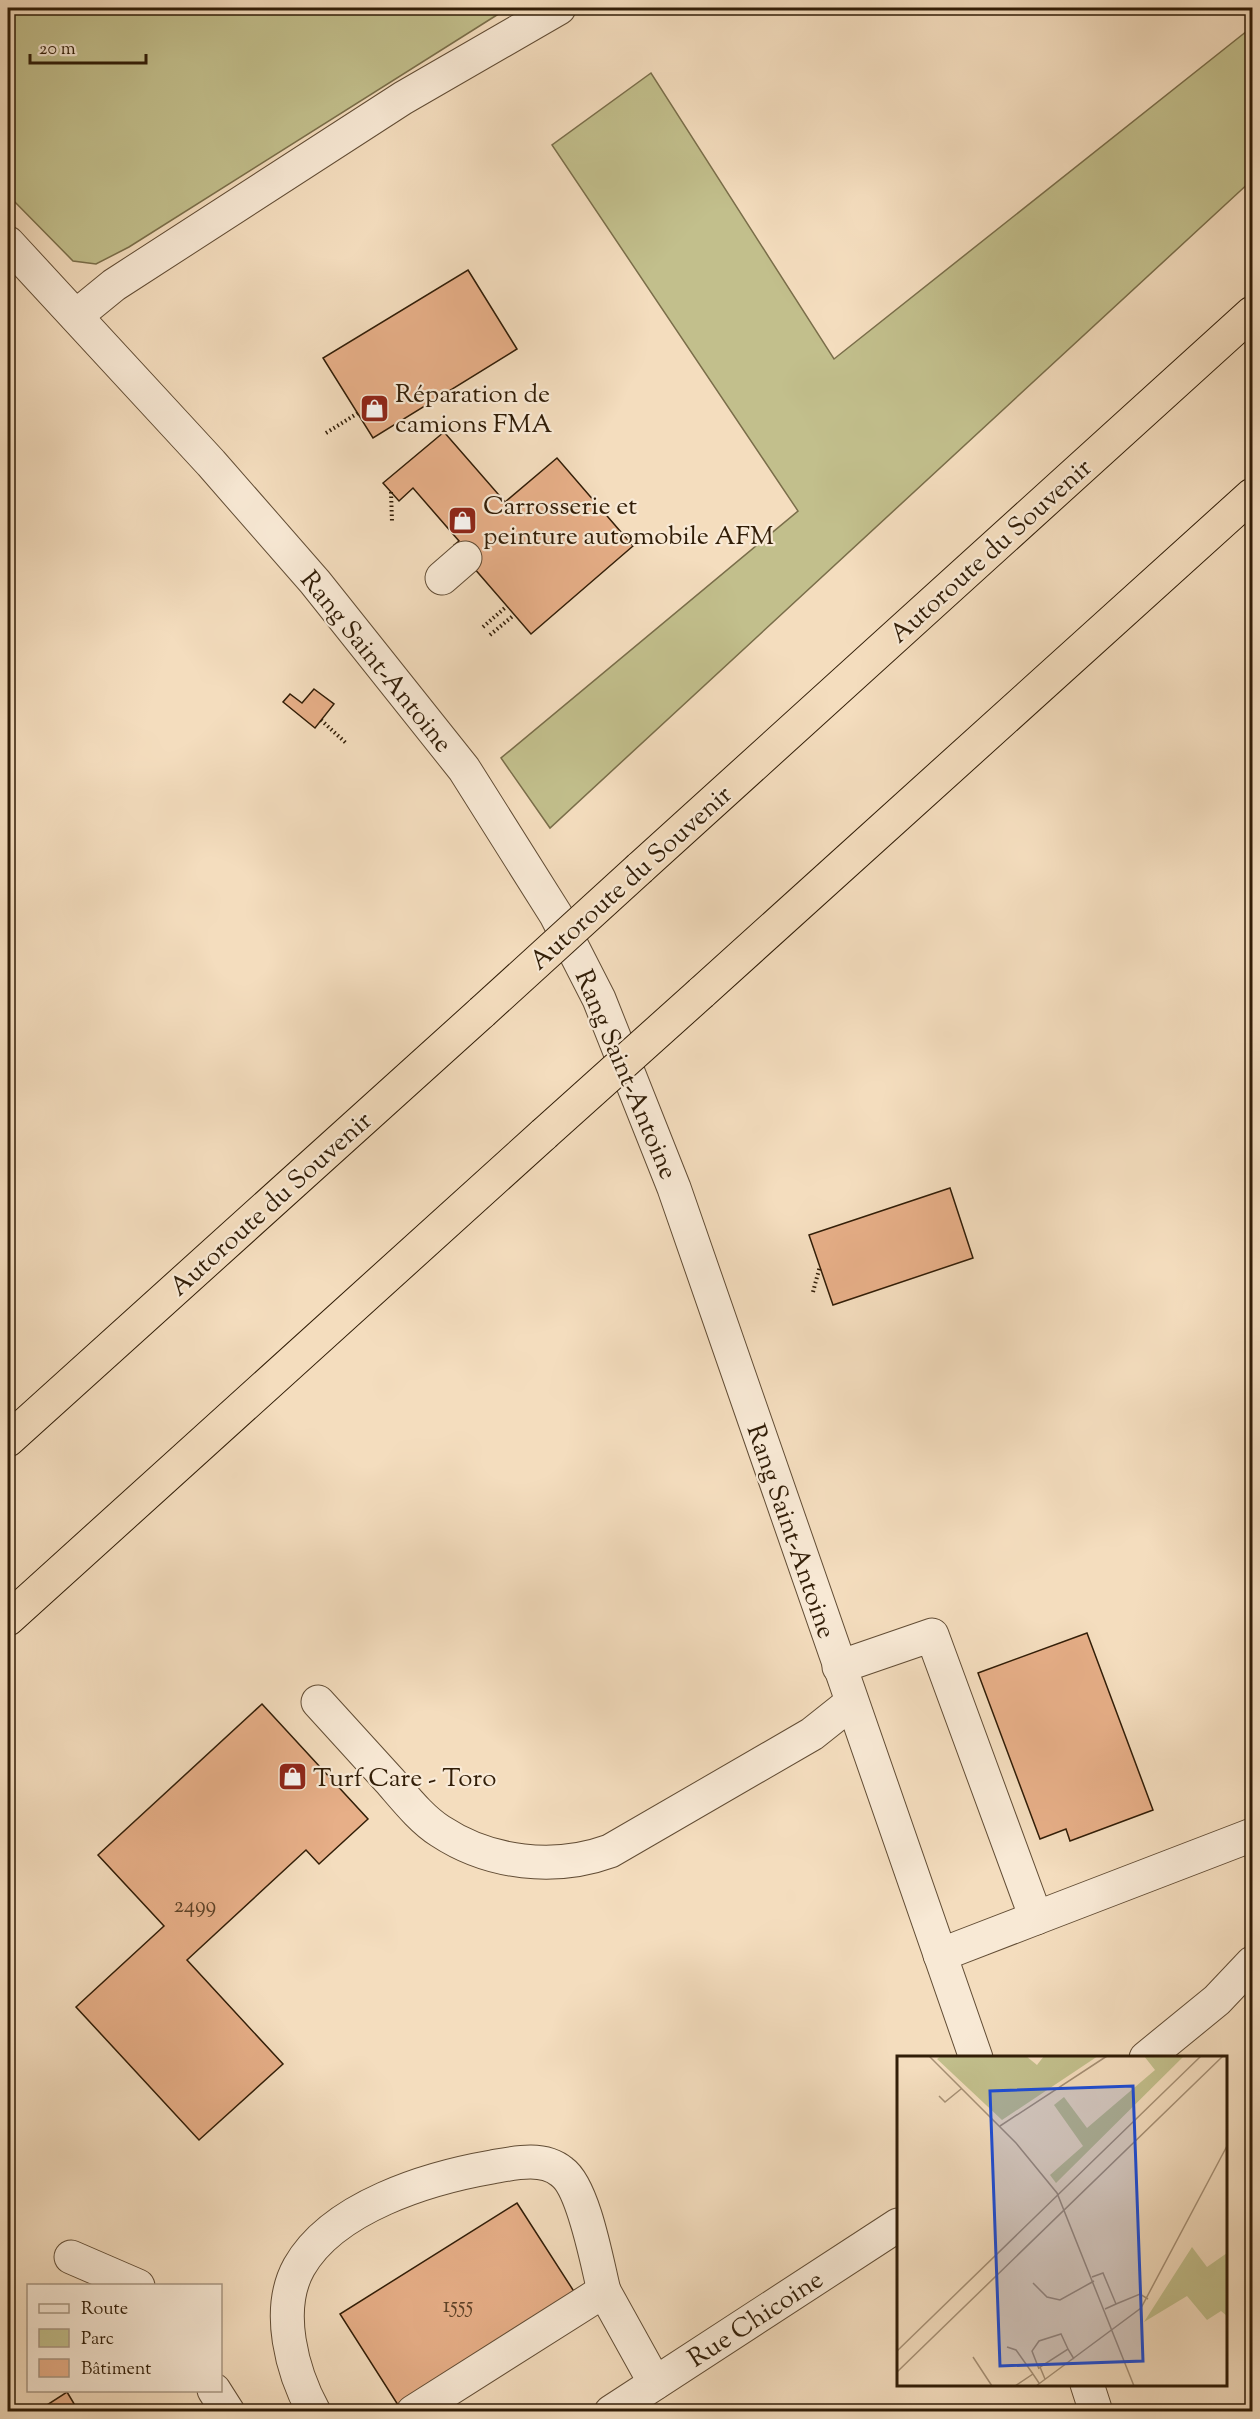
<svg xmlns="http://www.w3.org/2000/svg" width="1260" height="2419" font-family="'Sorts Mill Goudy',serif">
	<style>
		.green { fill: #c2bf8c; stroke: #7a6e4a; stroke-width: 1.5 }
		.building { fill: #e7af88; stroke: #311d07; stroke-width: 1.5 }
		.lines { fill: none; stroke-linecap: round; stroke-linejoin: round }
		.minor-casing { stroke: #624d35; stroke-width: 35 }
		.highway-casing { stroke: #311d07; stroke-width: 35 }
		.path { stroke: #311d07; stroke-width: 4; stroke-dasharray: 1.5 3; stroke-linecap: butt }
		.minor { stroke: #f8e9d5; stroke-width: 33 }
		.highway { stroke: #f4ddbe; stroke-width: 33 }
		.highway-bridge-casing { stroke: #311d07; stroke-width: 35; stroke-linecap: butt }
		.highway-bridge { stroke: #f4ddbe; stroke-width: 33 }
		.labels { text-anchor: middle; stroke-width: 4.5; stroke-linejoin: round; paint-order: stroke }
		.number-label { font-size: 22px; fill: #5e4227 }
		.poi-label { font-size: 26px; fill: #311d07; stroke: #f8e9d5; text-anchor: start }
		.street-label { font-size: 26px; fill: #311d07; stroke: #f8e9d5 }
		.inset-road { fill: none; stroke: #a69075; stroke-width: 1.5 }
		.view { fill: #1d4ed8; fill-opacity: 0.15; stroke: #1d4ed8; stroke-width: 3 }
		.inset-edge { fill: none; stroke: #311d07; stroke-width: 3 }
	</style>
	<rect width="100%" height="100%" fill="#f4ddbe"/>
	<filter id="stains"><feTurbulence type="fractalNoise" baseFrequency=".00333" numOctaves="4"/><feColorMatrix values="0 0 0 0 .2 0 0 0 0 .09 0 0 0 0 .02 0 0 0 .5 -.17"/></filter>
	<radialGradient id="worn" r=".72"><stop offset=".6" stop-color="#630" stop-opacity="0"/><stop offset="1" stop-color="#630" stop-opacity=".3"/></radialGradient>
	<g class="green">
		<polygon points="8,8 508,8 129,247 96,264 73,261 8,195"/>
		<polygon points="1252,27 1252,180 550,828 501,758 798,511 552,145 651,73 834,359"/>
	</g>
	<g class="building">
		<polygon points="468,270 517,349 373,438 323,358"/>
		<polygon points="444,432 505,502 557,458 633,546 531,634 454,545 459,541 413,488 399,501 383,483"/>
		<polygon points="314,689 334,704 315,728 283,702 290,694 302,703"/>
		<polygon points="950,1188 973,1258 833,1305 809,1235"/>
		<polygon points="1087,1633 1153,1810 1070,1841 1066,1829 1040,1839 978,1673"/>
		<polygon points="262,1704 368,1819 319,1864 306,1850 187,1960 283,2064 199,2140 76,2007 164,1926 98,1855"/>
		<polygon points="517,2203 575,2293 398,2405 340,2314"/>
		<polygon points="67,2392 79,2412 36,2412"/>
	</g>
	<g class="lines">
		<defs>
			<g id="minor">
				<polyline points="8,243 211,463 315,582 464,769 556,915 599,999 674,1188 976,2058"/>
				<polyline points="76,316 114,285 403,98 559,8"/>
				<polyline points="442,578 465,558"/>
				<polyline points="839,1667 932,1635 1036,1918 940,1955"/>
				<path d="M318,1702C342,1728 365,1754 389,1780C404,1797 421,1819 440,1831C490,1864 555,1871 610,1851L812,1734L851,1703"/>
				<polyline points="1036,1918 1252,1835"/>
				<polyline points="1146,2058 1217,2000 1252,1963"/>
				<polyline points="71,2257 138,2286"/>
				<polyline points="1087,2384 1096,2412"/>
				<polyline points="214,2390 228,2412"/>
				<path d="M314,2412C292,2372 275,2310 299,2267C333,2207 428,2178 492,2167C514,2163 543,2156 562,2172C584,2188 597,2263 604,2291"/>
				<polyline points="413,2412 604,2291 655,2383"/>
				<polyline points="611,2412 898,2225"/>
			</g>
			<g id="highway">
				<polyline points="640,868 1252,313"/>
				<polyline points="701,993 1252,495"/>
				<polyline points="8,1440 482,1012"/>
				<polyline points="8,1619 544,1134"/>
			</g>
		</defs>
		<use href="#minor" class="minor-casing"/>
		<use href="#highway" class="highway-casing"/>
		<g class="path">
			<polyline points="326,433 358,413"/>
			<polyline points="391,492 392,521"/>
			<polyline points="483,627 507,606"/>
			<polyline points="490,635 514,615"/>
			<polyline points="321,720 347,744"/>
			<polyline points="813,1292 820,1266"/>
		</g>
		<use href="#minor" class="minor"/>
		<use href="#highway" class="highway"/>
		<defs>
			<g id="highway-bridge">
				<polyline points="482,1012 640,868"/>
				<polyline points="544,1134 701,993"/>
			</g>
		</defs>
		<use href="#highway-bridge" class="highway-bridge-casing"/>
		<use href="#highway-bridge" class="highway-bridge"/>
	</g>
	<defs>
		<symbol id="shop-square" viewBox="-11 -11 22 22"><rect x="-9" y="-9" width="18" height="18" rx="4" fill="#8f2418" stroke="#f8e9d5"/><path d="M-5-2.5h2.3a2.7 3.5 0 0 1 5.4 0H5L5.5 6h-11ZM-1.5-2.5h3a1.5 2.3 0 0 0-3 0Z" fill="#fff"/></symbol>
	</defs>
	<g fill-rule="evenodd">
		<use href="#shop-square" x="358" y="392" width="33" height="33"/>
		<use href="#shop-square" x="446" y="504" width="33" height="33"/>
		<use href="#shop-square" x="276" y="1760" width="33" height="33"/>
	</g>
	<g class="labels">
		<g class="number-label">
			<text x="195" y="1912">2499</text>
			<text x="458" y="2312">1555</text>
		</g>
		<g class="poi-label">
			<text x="395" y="402">Réparation de<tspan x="395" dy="30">camions FMA</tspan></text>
			<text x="483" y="514">Carrosserie et<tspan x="483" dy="30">peinture automobile AFM</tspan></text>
			<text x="313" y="1786">Turf Care - Toro</text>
		</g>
		<g class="street-label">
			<text transform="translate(990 550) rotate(-42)" y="9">Autoroute du Souvenir</text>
			<text transform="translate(377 661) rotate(51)" y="9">Rang Saint-Antoine</text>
			<text transform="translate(630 877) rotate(-42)" y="9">Autoroute du Souvenir</text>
			<text transform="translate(627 1074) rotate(67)" y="9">Rang Saint-Antoine</text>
			<text transform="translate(270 1203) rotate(-42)" y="9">Autoroute du Souvenir</text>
			<text transform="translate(792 1531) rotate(71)" y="9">Rang Saint-Antoine</text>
			<text transform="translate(755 2318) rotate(-33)" y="9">Rue Chicoine</text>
		</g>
	</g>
	<g transform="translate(897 2056)">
		<rect width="330" height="330" fill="#f4ddbe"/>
		<path d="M44,0H129L140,9L147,0H201L105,64L40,3ZM247,0H287L159,127L153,119L186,90L157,49L167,41L190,72L258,14ZM295,191L310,211L330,197V260L324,255L310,264L290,240L247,266Z" fill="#c2bf8c"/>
		<path class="inset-road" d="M32,0L119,87L160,137L237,330M42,40L48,46L64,33M103,70L210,0M195,221L206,217L219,248L208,253M136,227L150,241L163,244L197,225M219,248L243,238L251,243M110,291L119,294L136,318M0,295L304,0M76,301L95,330M142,313L135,295L142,285L164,278L171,293M0,316L326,0M148,323L143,311L171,293L177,303M118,330L136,318L142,327M139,330L244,252L330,90"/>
		<path class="view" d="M236,30L246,305L103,310L93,35Z"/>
		<rect width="330" height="330" class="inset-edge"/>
	</g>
	<rect width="1260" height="2419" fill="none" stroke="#f4ddbe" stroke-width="30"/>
	<rect x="9" y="9" width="1242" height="2401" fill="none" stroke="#311d07" stroke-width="3"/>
	<rect x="15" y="15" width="1230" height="2389" fill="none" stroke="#311d07" stroke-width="1.5"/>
	<rect x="27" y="2284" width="195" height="108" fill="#f8e9d5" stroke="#a89783" stroke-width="1.5"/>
	<rect x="39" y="2304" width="30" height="9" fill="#f8e9d5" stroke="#a89783" stroke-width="1.5"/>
	<text x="81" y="2314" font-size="18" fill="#311d07">Route</text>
	<rect x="39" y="2329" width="30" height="18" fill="#c2bf8c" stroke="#a89783" stroke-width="1.5"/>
	<text x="81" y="2344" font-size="18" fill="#311d07">Parc</text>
	<rect x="39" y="2359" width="30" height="18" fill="#e7af88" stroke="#a89783" stroke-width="1.5"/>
	<text x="81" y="2374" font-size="18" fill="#311d07">Bâtiment</text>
	<path d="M30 54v9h116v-9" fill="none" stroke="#311d07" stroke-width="3"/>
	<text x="39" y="54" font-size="18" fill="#311d07" stroke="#f8e9d5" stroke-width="4.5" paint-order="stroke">20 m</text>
	<rect width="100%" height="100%" filter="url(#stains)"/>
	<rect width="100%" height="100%" fill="url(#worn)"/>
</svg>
